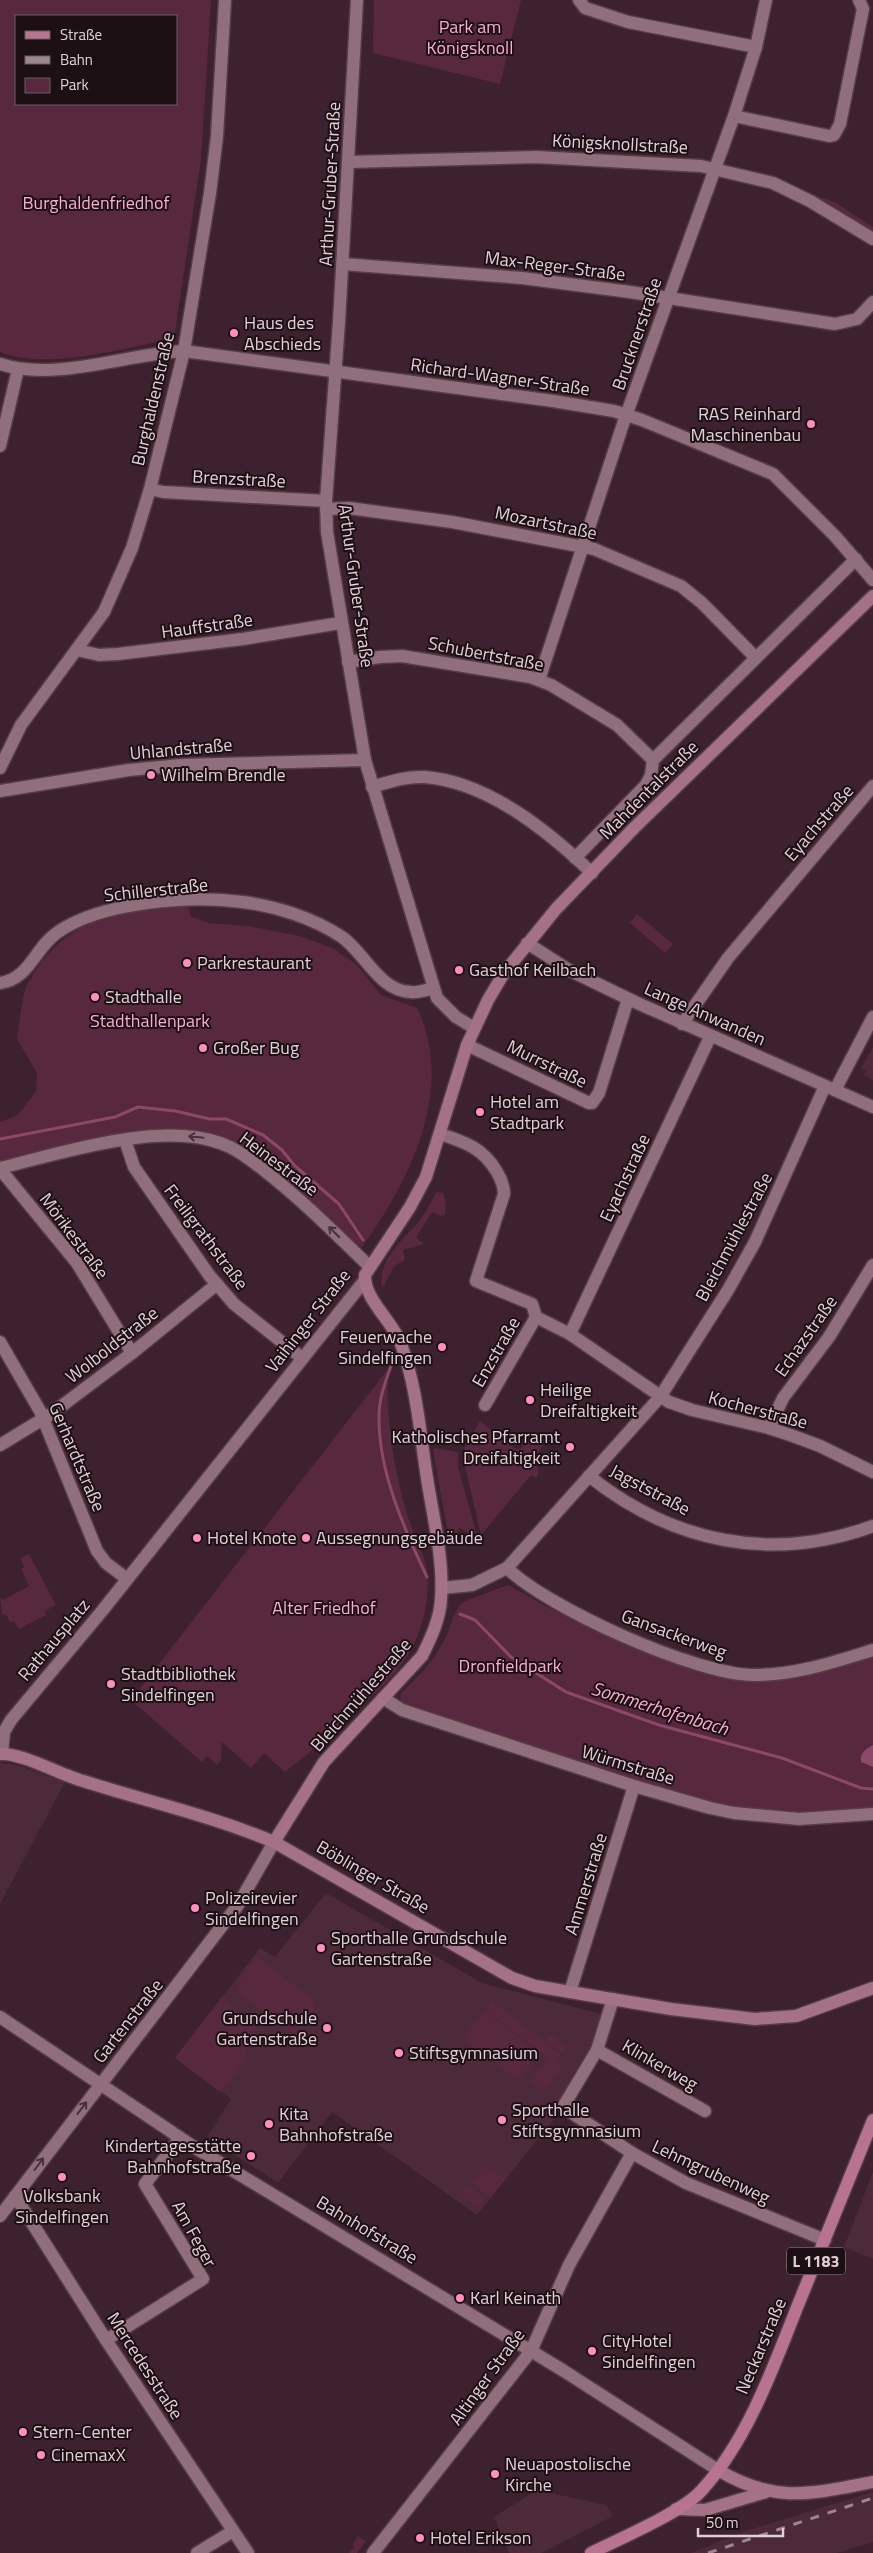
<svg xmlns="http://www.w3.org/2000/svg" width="873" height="2553" font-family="'Titillium Web',sans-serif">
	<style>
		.built { fill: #4d2a39 }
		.green { fill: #58283e; fill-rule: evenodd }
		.water { fill: #8c4867 }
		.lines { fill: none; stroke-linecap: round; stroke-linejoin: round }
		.stream { stroke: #8c4867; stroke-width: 3 }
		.minor-casing { stroke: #553d48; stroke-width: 15 }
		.tertiary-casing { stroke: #553d48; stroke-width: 15 }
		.secondary-casing { stroke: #553d48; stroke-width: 15 }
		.primary-casing { stroke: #553d48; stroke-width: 15 }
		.minor { stroke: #916e7c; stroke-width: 12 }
		.tertiary { stroke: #916e7c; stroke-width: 12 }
		.secondary { stroke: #a47186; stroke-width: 12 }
		.primary { stroke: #b87391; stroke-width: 12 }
		.rail { stroke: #9c858f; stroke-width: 3; stroke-dasharray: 9 9; stroke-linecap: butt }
		.oneway { stroke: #453139 }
		.poi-dot { fill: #fd8ebf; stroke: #1c1015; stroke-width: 2 }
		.labels { text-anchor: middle; stroke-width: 4; stroke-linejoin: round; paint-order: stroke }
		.shield { fill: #1c1015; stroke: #a7969c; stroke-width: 1 }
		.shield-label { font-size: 16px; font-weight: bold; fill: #e2cfd6 }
		.park-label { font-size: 18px; fill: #fdacce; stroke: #1c1015 }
		.street-label { font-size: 18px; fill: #e2cfd6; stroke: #1c1015 }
		.poi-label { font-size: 18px; fill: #e2cfd6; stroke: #1c1015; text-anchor: start }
		.water-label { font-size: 19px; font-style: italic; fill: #f9a9ca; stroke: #1c1015 }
	</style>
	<rect width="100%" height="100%" fill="#3e212e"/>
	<g class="built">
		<polygon points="873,1047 873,1080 863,1075 866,1071 861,1068"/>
		<polygon points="0,1763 17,1765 65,1782 0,1904"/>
		<polygon points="326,1893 482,1983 601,2014 597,2040 553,2120 477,2215 332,2112 278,2183 207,2137 231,2099 175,2058 260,1948 275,1957"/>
		<polygon points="873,2172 873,2259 844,2247"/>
		<polygon points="537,2490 606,2505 613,2516 542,2553 509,2553 494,2517"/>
		<polygon points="873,2492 873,2542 837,2553 691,2553 746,2531"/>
	</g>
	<g class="green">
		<path d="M0,0H211L201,160L174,338C127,348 45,371 0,352ZM176,16V104H16V16Z"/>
		<polygon points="374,0 521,0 500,84 373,53"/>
		<polygon points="797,188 836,203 873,227 873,231 823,200"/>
		<path d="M188,905L191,917L209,923L248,926L300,936L319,943L334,949L357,965L381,995L417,1008C456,1089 410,1180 362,1247L357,1245C321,1213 270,1156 226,1138C218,1135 208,1134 200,1132L0,1164V1122L18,1115L36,1091L37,1073L17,1039C19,1023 21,1006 25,990C29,980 36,969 43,960C81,913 132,910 188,905Z"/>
		<polygon points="637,914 673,944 665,953 630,923"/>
		<path d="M436,1192L443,1193L446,1203L445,1215L441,1216L432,1212L416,1238L424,1244L403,1250L405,1260L394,1266L382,1289C377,1260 401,1243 418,1222C426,1213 431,1202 436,1192Z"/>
		<path d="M388,1369C386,1419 393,1466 407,1514C413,1534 424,1551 427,1571C431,1597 422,1633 408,1655C397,1673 380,1688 365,1703C339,1727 313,1750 285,1772L264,1753L251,1768L222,1742L221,1760L217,1765L207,1756L202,1762L131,1700Z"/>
		<polygon points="480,1421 511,1446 519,1450 533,1436 543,1445 534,1460 539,1472 536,1478 531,1475 481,1535 463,1458 465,1446"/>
		<polygon points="435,1448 458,1452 458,1467 478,1539 460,1528 450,1545 433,1450"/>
		<polygon points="29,1554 56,1605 45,1611 46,1615 19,1629 14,1621 10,1622 6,1614 2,1615 0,1598 3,1600 29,1586 21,1569 24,1567 20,1558"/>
		<path d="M508,1585L547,1607L623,1642L756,1680L801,1677L873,1657V1810L827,1815L747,1811L703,1801L558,1756L400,1701L401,1693C418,1677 433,1662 444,1641C451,1628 452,1612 463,1602Z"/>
		<polygon points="257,1957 314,2000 315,2009 294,2035 237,1992 237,1984"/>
		<polygon points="221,1998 257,2027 241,2067 220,2092 175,2058"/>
		<polygon points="492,2001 560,2054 556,2060 563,2066 544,2091 531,2081 549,2058 485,2010"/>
		<polygon points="484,2011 539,2053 530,2064 533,2067 530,2071 527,2069 518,2080 463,2039"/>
		<polygon points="550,2034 567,2047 562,2053 546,2040"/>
		<polygon points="486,2164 505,2179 491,2198 472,2184"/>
		<polygon points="467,2186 485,2199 478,2208 461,2194"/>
		<polygon points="358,2536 366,2541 357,2553 348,2553 354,2548 353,2544"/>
	</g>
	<path class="water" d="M873,1745V1767L861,1762C860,1752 865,1750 873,1745Z"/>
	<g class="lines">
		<g class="stream">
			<polyline points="0,1139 115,1117 138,1107 175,1111 210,1119 226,1119 263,1135 282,1150 294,1165 339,1204 363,1240"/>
			<path d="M394,1357C388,1376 379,1395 379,1416C378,1470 404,1529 427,1577"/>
			<polyline points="460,1614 475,1620 511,1657 566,1692 659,1725 782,1758 861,1788 873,1789"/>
		</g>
		<defs>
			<g id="minor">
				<polyline points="579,0 585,8 628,22 756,47"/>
				<polyline points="734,116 829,136 834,135 840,124 863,9 859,0"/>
				<polyline points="349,162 536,157 701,166 773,183 810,201 873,239"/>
				<polyline points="343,264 522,278 630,292 835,324 857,319 873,302"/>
				<path d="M0,364C55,382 126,354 184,351L553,401L614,411L642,420L773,474L835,536L873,580"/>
				<polyline points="0,446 18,369"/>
				<polyline points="150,489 163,492 326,501"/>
				<polyline points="326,509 349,508 452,522 594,549 681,586 702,603 756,658"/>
				<polyline points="77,650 99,655 118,654 243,639 340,623"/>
				<polyline points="348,662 380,657 402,656 530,677 551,685 617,725 653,760"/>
				<polyline points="539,680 623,424 734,116 756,47 766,0"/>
				<polyline points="0,768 21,725 104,612 132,548 150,489 184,351 210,193 217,136 225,0"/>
				<path d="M372,787C389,782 407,776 425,777C488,782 548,831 592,873"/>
				<polyline points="0,791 129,770 181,765 365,760"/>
				<polyline points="575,858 646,785 651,775 653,760 856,559"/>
				<polyline points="527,943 569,970 635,1002 873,1107"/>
				<polyline points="682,1024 728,958 873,786"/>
				<polyline points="467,1045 589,1103 592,1103 599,1093 628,999"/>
				<polyline points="835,1090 873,1017"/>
				<path d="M440,1134C465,1142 483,1148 497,1172C501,1179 504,1186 504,1194L476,1281L532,1304L536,1317"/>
				<polyline points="125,1140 134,1167 209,1275 234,1304 302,1358"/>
				<path d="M0,1168C61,1153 160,1121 220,1143C236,1148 252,1161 265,1171C302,1200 335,1233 369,1266"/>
				<polyline points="0,1169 77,1263 132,1353"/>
				<polyline points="536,1317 570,1334 669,1402 692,1410 769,1428 793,1436 820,1446 873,1472"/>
				<polyline points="570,1334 710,1037"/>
				<polyline points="0,1342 40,1411 97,1551 106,1563 127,1579"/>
				<polyline points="485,1405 536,1317"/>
				<polyline points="769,1428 783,1398 829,1337 873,1265"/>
				<polyline points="0,1445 51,1414 132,1353 217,1284"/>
				<path d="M589,1476C673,1543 772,1563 873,1526"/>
				<path d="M507,1568C548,1608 698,1676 755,1675C796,1675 834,1662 873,1650"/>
				<polyline points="442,1588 472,1585 507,1568 660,1397 728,1290 755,1242 825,1086"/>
				<polyline points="383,1698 402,1710 634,1786 710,1808 734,1813 799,1819 873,1814"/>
				<polyline points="2,1753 4,1732 11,1720 102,1611 365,1280"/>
				<polyline points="570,1992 634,1786"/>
				<polyline points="613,1999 597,2050 563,2107 632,2153 686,2183 825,2240"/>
				<polyline points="0,2017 194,2147 564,2371 718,2470"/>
				<polyline points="597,2050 705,2111"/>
				<polyline points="15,2196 106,2340 248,2553"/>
				<polyline points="106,2340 203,2279 145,2184 180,2138"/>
				<polyline points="197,2553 233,2531"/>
				<polyline points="373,2553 531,2351 569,2265 632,2153"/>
			</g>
			<g id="tertiary">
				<polyline points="357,0 339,322 326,501 327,532 365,760 437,998 456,1017 474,1028"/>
				<path d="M0,983C30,979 35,947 58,932C101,902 191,895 242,902C276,906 313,918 342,937C365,953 379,991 411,992C418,993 426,990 434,988"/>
				<polyline points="0,2216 238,1905 274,1842"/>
			</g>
			<g id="secondary">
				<path d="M0,1754C20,1752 61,1775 83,1781C146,1801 212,1816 274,1842L512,1978L535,1986L570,1992L671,2009L755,2019L796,2016L873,1988"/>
				<path d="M274,1842L324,1762L422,1656C431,1638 440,1619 441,1599C444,1560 433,1517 427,1478C420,1434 417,1387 401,1344C393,1321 364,1300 365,1275L410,1207L426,1177L467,1045L488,1000L504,973L556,909L634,828L873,596"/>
				<path d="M718,2470C775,2504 811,2494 873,2482"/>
				<polyline points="676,2509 705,2510 766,2492"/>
			</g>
			<path id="primary" d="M591,2553C619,2539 683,2512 702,2490C747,2440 772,2371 796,2310C822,2247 847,2183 873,2120"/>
		</defs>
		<use href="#minor" class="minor-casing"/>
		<use href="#tertiary" class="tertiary-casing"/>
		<use href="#secondary" class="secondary-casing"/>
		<use href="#primary" class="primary-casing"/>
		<use href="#minor" class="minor"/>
		<use href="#tertiary" class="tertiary"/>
		<use href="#secondary" class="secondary"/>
		<use href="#primary" class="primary"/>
		<polyline class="rail" points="708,2553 873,2498"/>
	</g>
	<defs><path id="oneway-shaft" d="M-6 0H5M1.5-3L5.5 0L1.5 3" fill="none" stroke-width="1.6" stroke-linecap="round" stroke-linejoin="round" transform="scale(1.25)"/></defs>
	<g class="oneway">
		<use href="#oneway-shaft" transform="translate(196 1137) rotate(-174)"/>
		<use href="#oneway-shaft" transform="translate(334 1232) rotate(-135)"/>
		<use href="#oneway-shaft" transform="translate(82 2108) rotate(-52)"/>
		<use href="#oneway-shaft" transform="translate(39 2164) rotate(-53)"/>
	</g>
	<g class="poi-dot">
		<circle cx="234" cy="333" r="5"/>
		<circle cx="811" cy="424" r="5"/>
		<circle cx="151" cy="775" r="5"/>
		<circle cx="187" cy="963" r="5"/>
		<circle cx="459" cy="970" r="5"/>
		<circle cx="95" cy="997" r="5"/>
		<circle cx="203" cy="1048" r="5"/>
		<circle cx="480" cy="1112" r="5"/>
		<circle cx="442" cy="1347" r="5"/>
		<circle cx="530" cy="1400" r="5"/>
		<circle cx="570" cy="1447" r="5"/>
		<circle cx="197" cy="1538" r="5"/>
		<circle cx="306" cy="1538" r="5"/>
		<circle cx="111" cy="1684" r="5"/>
		<circle cx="195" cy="1908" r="5"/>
		<circle cx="321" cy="1948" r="5"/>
		<circle cx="327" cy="2028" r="5"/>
		<circle cx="399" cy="2053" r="5"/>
		<circle cx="502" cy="2120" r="5"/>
		<circle cx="269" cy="2124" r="5"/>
		<circle cx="251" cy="2156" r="5"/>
		<circle cx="62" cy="2177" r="5"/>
		<circle cx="460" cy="2298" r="5"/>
		<circle cx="592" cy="2351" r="5"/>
		<circle cx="23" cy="2432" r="5"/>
		<circle cx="41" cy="2455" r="5"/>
		<circle cx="495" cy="2474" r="5"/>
		<circle cx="420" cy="2538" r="5"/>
	</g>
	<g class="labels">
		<rect class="shield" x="787" y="2247.5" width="58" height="27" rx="4"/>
		<g class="shield-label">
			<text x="816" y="2267">L 1183</text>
		</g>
		<g class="park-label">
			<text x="470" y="33">Park am<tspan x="470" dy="21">Königsknoll</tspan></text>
			<text x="96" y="209">Burghaldenfriedhof</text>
			<text x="150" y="1027">Stadthallenpark</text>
			<text x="324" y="1614">Alter Friedhof</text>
			<text x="510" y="1672">Dronfieldpark</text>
		</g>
		<g class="street-label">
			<text transform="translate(620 144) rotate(3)" y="6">Königsknollstraße</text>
			<text transform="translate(330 184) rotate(-87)" y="6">Arthur-Gruber-Straße</text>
			<text transform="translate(555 266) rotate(7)" y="6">Max-Reger-Straße</text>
			<text transform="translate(637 334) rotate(-71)" y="6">Brucknerstraße</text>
			<text transform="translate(500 377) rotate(8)" y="6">Richard-Wagner-Straße</text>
			<text transform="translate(153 399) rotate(-77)" y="6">Burghaldenstraße</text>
			<text transform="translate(239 479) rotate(3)" y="6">Brenzstraße</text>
			<text transform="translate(546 523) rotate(12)" y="6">Mozartstraße</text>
			<text transform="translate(356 586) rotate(82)" y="6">Arthur-Gruber-Straße</text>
			<text transform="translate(207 626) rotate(-8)" y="6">Hauffstraße</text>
			<text transform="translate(486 654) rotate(11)" y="6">Schubertstraße</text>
			<text transform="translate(181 749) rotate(-5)" y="6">Uhlandstraße</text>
			<text transform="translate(649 790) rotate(-45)" y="6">Mahdentalstraße</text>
			<text transform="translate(819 823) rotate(-49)" y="6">Eyachstraße</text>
			<text transform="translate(156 890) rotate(-6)" y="6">Schillerstraße</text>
			<text transform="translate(705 1014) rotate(24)" y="6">Lange Anwanden</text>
			<text transform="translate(547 1064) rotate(26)" y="6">Murrstraße</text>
			<text transform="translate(279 1164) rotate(37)" y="6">Heinestraße</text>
			<text transform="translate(625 1178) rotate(-65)" y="6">Eyachstraße</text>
			<text transform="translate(74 1236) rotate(53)" y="6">Mörikestraße</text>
			<text transform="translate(206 1237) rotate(53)" y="6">Freiligrathstraße</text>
			<text transform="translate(734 1237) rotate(-62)" y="6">Bleichmühlestraße</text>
			<text transform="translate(308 1321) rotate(-52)" y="6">Vaihinger Straße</text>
			<text transform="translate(806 1336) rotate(-55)" y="6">Echazstraße</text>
			<text transform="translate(112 1345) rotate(-38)" y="6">Wolboldstraße</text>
			<text transform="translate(496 1352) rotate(-60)" y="6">Enzstraße</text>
			<text transform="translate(758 1410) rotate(15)" y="6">Kocherstraße</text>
			<text transform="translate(77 1457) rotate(67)" y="6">Gerhardtstraße</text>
			<text transform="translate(650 1490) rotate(28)" y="6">Jagststraße</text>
			<text transform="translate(674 1634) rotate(20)" y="6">Gansackerweg</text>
			<text transform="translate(54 1640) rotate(-50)" y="6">Rathausplatz</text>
			<text transform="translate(361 1695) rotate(-49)" y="6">Bleichmühlestraße</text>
			<text transform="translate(628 1765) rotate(17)" y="6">Würmstraße</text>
			<text transform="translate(373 1877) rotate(30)" y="6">Böblinger Straße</text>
			<text transform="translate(586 1884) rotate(-73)" y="6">Ammerstraße</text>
			<text transform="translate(128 2021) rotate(-52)" y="6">Gartenstraße</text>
			<text transform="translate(660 2065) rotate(30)" y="6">Klinkerweg</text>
			<text transform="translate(711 2172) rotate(25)" y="6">Lehmgrubenweg</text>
			<text transform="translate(367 2230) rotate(31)" y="6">Bahnhofstraße</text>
			<text transform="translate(194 2234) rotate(61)" y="6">Am Feger</text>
			<text transform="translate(761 2346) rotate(-67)" y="6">Neckarstraße</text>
			<text transform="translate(145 2366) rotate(57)" y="6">Mercedesstraße</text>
			<text transform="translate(487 2377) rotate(-54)" y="6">Altinger Straße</text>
		</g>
		<g class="poi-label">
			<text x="244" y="329">Haus des<tspan x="244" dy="21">Abschieds</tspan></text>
			<text x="801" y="420" text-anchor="end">RAS Reinhard<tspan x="801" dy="21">Maschinenbau</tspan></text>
			<text x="161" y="781">Wilhelm Brendle</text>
			<text x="197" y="969">Parkrestaurant</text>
			<text x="469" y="976">Gasthof Keilbach</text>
			<text x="105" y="1003">Stadthalle</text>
			<text x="213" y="1054">Großer Bug</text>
			<text x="490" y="1108">Hotel am<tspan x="490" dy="21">Stadtpark</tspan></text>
			<text x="432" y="1343" text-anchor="end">Feuerwache<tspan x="432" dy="21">Sindelfingen</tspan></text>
			<text x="540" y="1396">Heilige<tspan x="540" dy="21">Dreifaltigkeit</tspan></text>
			<text x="560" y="1443" text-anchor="end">Katholisches Pfarramt<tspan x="560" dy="21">Dreifaltigkeit</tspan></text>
			<text x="207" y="1544">Hotel Knote</text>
			<text x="316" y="1544">Aussegnungsgebäude</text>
			<text x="121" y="1680">Stadtbibliothek<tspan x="121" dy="21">Sindelfingen</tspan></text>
			<text x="205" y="1904">Polizeirevier<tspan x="205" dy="21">Sindelfingen</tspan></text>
			<text x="331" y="1944">Sporthalle Grundschule<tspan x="331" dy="21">Gartenstraße</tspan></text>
			<text x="317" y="2024" text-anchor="end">Grundschule<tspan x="317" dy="21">Gartenstraße</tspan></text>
			<text x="409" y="2059">Stiftsgymnasium</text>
			<text x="512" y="2116">Sporthalle<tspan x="512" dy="21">Stiftsgymnasium</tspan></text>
			<text x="279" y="2120">Kita<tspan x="279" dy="21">Bahnhofstraße</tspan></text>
			<text x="241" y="2152" text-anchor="end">Kindertagesstätte<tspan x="241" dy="21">Bahnhofstraße</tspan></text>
			<text x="62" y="2202" text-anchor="middle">Volksbank<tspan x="62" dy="21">Sindelfingen</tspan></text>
			<text x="470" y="2304">Karl Keinath</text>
			<text x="602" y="2347">CityHotel<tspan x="602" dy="21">Sindelfingen</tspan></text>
			<text x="33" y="2438">Stern-Center</text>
			<text x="51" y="2461">CinemaxX</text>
			<text x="505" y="2470">Neuapostolische<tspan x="505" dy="21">Kirche</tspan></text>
			<text x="430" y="2544">Hotel Erikson</text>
		</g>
		<g class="water-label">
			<text transform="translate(660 1708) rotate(17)" y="7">Sommerhofenbach</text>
		</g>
	</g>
	<rect x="15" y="15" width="162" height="90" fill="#1c1015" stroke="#6b5c62"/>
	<rect x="25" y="31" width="25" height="8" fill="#b87391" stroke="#6b5c62"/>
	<text x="60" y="40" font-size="15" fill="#e2cfd6">Straße</text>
	<rect x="25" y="56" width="25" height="8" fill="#9c858f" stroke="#6b5c62"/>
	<text x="60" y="65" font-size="15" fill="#e2cfd6">Bahn</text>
	<rect x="25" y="78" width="25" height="15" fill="#58283e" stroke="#6b5c62"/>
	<text x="60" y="90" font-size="15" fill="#e2cfd6">Park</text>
	<path d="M698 2528v8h85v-8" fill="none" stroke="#e2cfd6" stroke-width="2.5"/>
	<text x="706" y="2528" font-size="15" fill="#e2cfd6" stroke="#1c1015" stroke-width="4" paint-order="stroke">50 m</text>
</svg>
